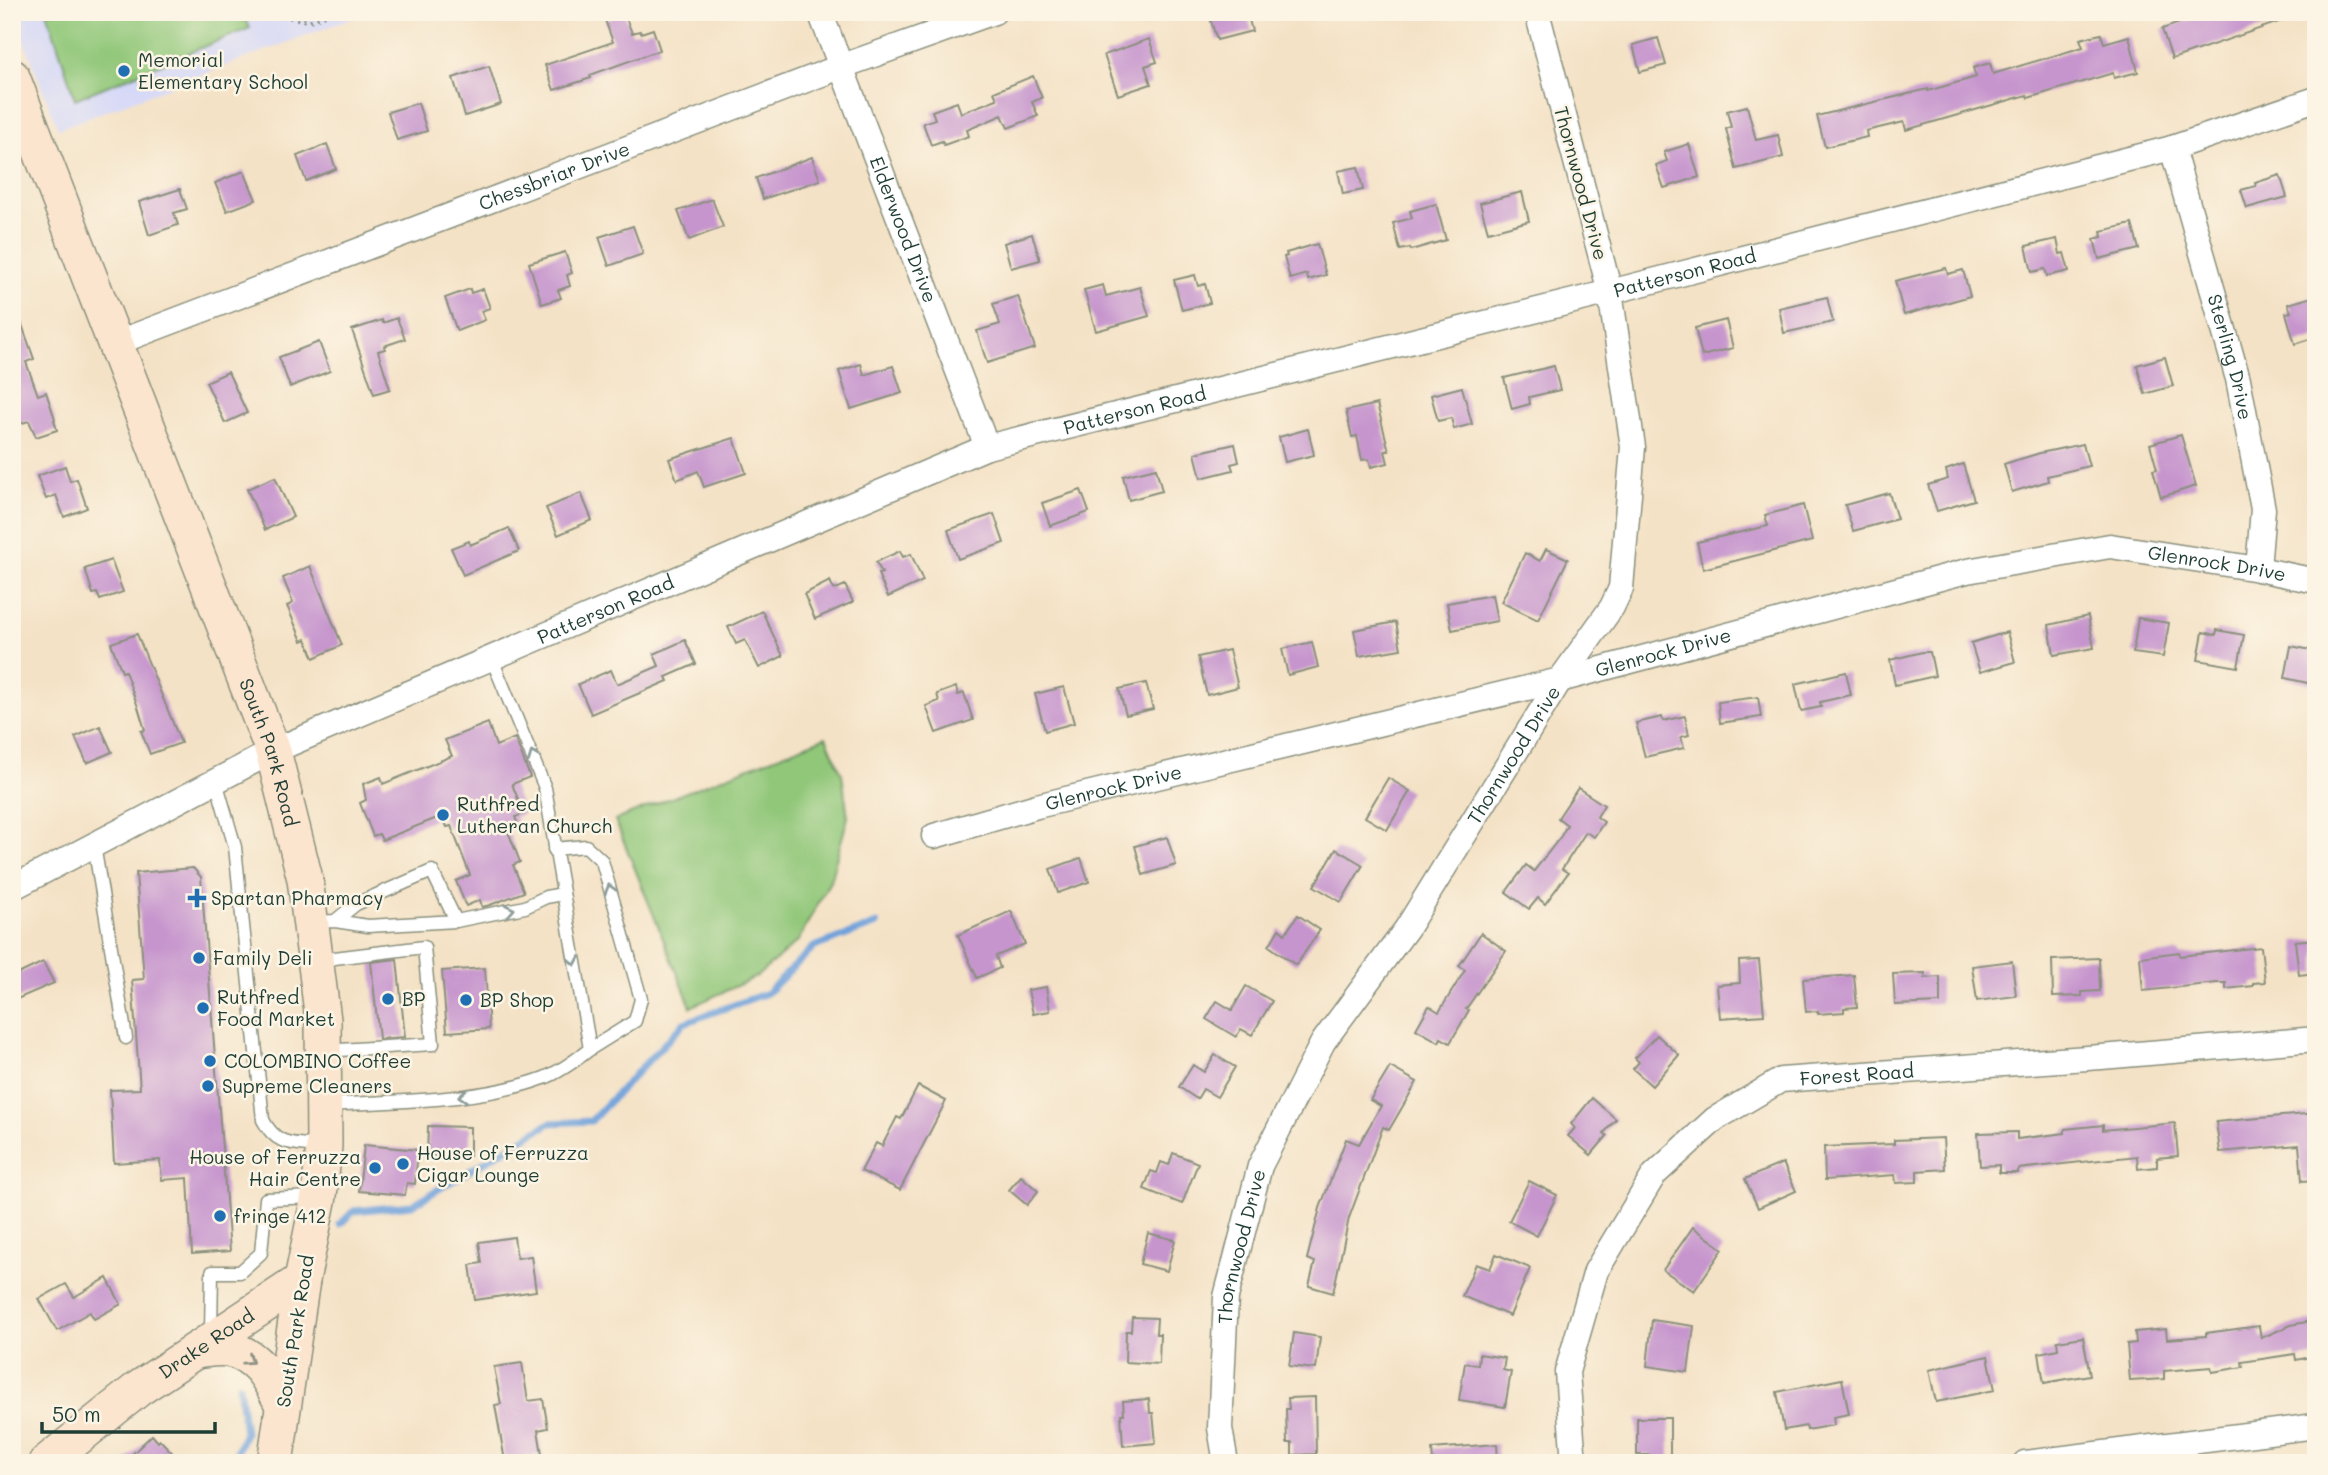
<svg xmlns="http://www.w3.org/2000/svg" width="2328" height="1475" font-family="Mali,sans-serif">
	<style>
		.built { fill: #d6d8f8 }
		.green { fill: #91c779; stroke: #588256; stroke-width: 2 }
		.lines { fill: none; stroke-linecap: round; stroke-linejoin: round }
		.stream { stroke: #6fa1da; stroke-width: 7 }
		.building { fill: #c695cd }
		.lane-casing { stroke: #8a907d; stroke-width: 15 }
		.street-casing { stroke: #8a907d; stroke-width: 27 }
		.secondary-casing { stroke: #8a907d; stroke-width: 38 }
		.path { stroke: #8a907d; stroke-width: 4.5; stroke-dasharray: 2 5; stroke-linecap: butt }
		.lane { stroke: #fff; stroke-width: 12 }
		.street { stroke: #fff; stroke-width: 24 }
		.secondary { stroke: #fce5cf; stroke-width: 35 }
		.oneway { stroke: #8f9e9a }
		.oneway2 { stroke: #8e9182 }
		.poi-dot { fill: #1f6fb2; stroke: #fcf5e5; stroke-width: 2.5 }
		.labels { text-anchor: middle; stroke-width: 5; stroke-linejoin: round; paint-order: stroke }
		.poi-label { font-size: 19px; fill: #1f3d34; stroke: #fcf5e5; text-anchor: start }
		.street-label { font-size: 19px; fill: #1f3d34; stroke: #fcf5e5 }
	</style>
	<rect width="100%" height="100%" fill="#fcf5e5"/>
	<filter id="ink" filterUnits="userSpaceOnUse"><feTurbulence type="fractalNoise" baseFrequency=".0143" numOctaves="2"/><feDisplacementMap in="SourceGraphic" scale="14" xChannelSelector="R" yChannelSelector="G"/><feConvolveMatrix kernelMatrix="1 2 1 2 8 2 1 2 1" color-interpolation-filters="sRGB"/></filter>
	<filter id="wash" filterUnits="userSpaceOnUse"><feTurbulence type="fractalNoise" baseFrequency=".00686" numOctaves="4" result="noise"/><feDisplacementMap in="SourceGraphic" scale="28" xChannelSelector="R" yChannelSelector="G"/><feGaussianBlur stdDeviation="1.57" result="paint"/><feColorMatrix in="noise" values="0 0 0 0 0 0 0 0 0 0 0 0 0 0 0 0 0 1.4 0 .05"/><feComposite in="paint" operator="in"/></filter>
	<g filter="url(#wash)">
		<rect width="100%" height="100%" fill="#f4e2c6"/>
		<polygon class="built" points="13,12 368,12 58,129"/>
		<g class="green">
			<polygon points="47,12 242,12 250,28 75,99"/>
			<polygon points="826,737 842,774 848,817 830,881 798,941 756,977 691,1007 615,820"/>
		</g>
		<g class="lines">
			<g class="stream">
				<polyline points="340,1224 354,1211 412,1205 550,1123 591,1121 684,1023 767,993 814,947 877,924"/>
				<polyline points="232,1463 245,1433 239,1385"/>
			</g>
		</g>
		<g id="blocks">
			<g class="building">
				<polygon points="1220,12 1247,12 1252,31 1217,40 1210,18 1220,15"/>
				<polygon points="2211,12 2299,12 2299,15 2172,59 2162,29"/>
				<polygon points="624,13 632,33 640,31 641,33 653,29 660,50 590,75 591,78 554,90 545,65 613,42 605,20"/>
				<polygon points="2101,34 2104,43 2129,36 2138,72 2114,78 2113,73 2028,98 2027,95 1906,130 1904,122 1866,131 1867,137 1825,147 1817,116 1928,89 1928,91 1976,77 1973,68 1990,63 1993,74 2083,47 2080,39"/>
				<polygon points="1658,38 1666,65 1640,72 1633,45"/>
				<polygon points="1149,39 1157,62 1145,66 1151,84 1118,95 1104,55"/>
				<polygon points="489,66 501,104 465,116 453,78"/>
				<polygon points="1033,76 1042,98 1032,102 1038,116 1008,128 1002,115 967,130 969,136 944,145 942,141 931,145 923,123 935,119 932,111 957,102 961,113 997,99 994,92"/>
				<polygon points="418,103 427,131 397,140 388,112"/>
				<polygon points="1747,106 1756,140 1778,135 1783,157 1736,169 1726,129 1731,127 1727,111"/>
				<polygon points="327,144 336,169 306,181 297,156"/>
				<polygon points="1689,144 1699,177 1664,188 1656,165 1667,161 1664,152"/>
				<polygon points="812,157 820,180 763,199 756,178"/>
				<polygon points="1358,167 1363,190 1343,194 1338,171"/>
				<polygon points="244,171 256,200 227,211 215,183"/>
				<polygon points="2280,175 2287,197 2247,208 2241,190 2256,186 2255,183"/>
				<polygon points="180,189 187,209 174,213 178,225 149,235 139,202"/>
				<polygon points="1522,192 1529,221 1488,232 1480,203"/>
				<polygon points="712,199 723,227 689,240 678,211"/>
				<polygon points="1436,204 1446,240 1411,250 1410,248 1400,250 1393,223 1412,218 1410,211"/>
				<polygon points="2132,224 2139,249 2099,259 2094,239 2102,237 2101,231"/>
				<polygon points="633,226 643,254 609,266 599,237"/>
				<polygon points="1032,234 1040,260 1011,268 1004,243"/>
				<polygon points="2057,239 2060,254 2064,253 2069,271 2047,276 2045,269 2032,272 2026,246"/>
				<polygon points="1317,244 1326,275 1308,280 1307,274 1290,279 1284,257 1287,256 1286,253"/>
				<polygon points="565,252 572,273 567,275 570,286 558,290 561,298 542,304 529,263"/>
				<polygon points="1946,268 1948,274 1963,270 1970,296 1904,315 1895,281"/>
				<polygon points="1195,275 1198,286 1205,284 1210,303 1182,310 1174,280"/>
				<polygon points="1103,285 1106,296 1140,287 1149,316 1096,331 1084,290"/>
				<polygon points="470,289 471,293 483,289 490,308 481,311 485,320 457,331 445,298"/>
				<polygon points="1018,296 1035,348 987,363 977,331 1000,324 993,304"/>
				<polygon points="2316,296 2316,337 2295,344 2286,313 2291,312 2288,304"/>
				<polygon points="1827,297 1833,322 1784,333 1779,308"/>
				<polygon points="12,305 15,305 34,359 26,362 38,395 46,392 55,419 54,420 57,430 36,437 29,421 12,426"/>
				<polygon points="397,318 405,339 384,346 385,349 378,351 390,389 374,394 352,330 382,320 383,323"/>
				<polygon points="1726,320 1733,348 1702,356 1695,328"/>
				<polygon points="319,342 330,371 290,387 279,357"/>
				<polygon points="2165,357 2173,386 2145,394 2137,365"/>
				<polygon points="861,364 864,375 893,366 902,393 851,409 839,371"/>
				<polygon points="1554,366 1560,390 1529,397 1530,404 1512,409 1504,378"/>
				<polygon points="228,372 247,413 225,423 206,382"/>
				<polygon points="1462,387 1472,424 1454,429 1451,418 1438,421 1431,395"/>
				<polygon points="1377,404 1389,451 1385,451 1388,463 1371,467 1369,459 1362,460 1357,436 1352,437 1346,411"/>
				<polygon points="1308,429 1314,455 1285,462 1279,437"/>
				<polygon points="2181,435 2196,486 2161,497 2153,470 2157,469 2150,444"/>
				<polygon points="734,438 746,473 704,487 698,471 677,480 669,459"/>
				<polygon points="1235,444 1239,462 1231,464 1233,470 1201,478 1195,453"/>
				<polygon points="2083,444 2089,466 2047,476 2048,481 2012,492 2004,464 2040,453"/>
				<polygon points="1963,464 1974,500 1937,511 1928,485 1948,479 1946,470"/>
				<polygon points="65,466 70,481 77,479 87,508 64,517 56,495 46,499 37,476"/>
				<polygon points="1156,468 1162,491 1129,500 1123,476"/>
				<polygon points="275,477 293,517 265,530 247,489"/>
				<polygon points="1081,490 1089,512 1050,526 1042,503"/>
				<polygon points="581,493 592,520 558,535 546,508"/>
				<polygon points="1889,493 1897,519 1853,531 1845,505"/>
				<polygon points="1803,505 1812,541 1703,569 1697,542 1768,526 1765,515"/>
				<polygon points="994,514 1004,543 958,559 948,530"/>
				<polygon points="509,528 519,551 463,575 451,548 469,541 470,545"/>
				<polygon points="1546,549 1568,559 1538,620 1501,602 1525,553 1540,561"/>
				<polygon points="900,551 903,557 911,554 923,581 888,597 878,574 882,573 876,562"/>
				<polygon points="111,560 123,592 100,600 97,593 93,594 85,569"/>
				<polygon points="310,566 342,645 314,658 306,639 302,641 287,606 293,603 283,578"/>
				<polygon points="830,581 834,590 845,585 853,602 815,619 804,594"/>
				<polygon points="1492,595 1497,621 1452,630 1447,603"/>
				<polygon points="762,611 783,656 759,668 745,640 736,644 728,627"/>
				<polygon points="2088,616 2094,648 2054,655 2049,625"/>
				<polygon points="2138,618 2169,623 2163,657 2133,653"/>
				<polygon points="1396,622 1401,649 1359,656 1354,630"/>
				<polygon points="2217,630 2244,635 2238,667 2198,660 2203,632 2216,635"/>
				<polygon points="2007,632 2015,662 1980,672 1971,643"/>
				<polygon points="137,634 181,743 150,754 141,731 145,730 138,707 125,671 122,672 111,643"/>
				<polygon points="685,640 696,664 666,677 668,681 591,714 578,684 611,670 617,684 659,666 654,654"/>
				<polygon points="1312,642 1318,667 1288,675 1282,649"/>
				<polygon points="2291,646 2316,651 2316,680 2313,679 2312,684 2285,678"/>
				<polygon points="1229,650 1238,687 1207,695 1198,657"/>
				<polygon points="1922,652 1930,652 1935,676 1895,685 1890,660"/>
				<polygon points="1846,672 1851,695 1820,702 1821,707 1801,711 1795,684"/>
				<polygon points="1146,683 1153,709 1126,715 1119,689"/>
				<polygon points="956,687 958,695 964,693 973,720 936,733 926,706 939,701 937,694"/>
				<polygon points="1064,687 1074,723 1045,731 1035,694"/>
				<polygon points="1758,697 1761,717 1720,723 1718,702"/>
				<polygon points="1685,716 1689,735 1681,737 1684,748 1645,757 1636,723 1662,717 1663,721"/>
				<polygon points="488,723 496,746 515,738 530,777 512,784 524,814 515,817 517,822 506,826 520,862 513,865 524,892 490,905 482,907 480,900 466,906 456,881 470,875 451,826 447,827 442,816 382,840 379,834 373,836 360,803 366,800 363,784 381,777 383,784 452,756 445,740"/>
				<polygon points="100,726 112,752 87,763 75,737"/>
				<polygon points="1388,778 1410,791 1387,830 1365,817"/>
				<polygon points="1578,788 1604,805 1597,817 1604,822 1594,837 1586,832 1562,869 1568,873 1545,904 1538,898 1529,909 1506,892 1526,865 1534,871 1561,836 1567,825 1558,818"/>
				<polygon points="1167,837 1176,865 1143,875 1135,846"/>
				<polygon points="1336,849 1363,865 1341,902 1314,886"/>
				<polygon points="1081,858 1089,882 1058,893 1050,869"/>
				<polygon points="193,868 201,877 230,1251 192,1254 188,1178 162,1180 160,1160 114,1163 110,1090 140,1089 132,980 144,979 136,873"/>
				<polygon points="1011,911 1025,944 996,956 1000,968 977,978 958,935"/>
				<polygon points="1298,915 1320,930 1296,965 1269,946 1279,929 1285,934"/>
				<polygon points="1481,933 1506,951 1466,1009 1469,1010 1450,1043 1441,1038 1439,1042 1416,1029 1429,1006 1439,1012 1465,970 1459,966"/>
				<polygon points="2316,939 2316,973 2299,975 2295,941"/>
				<polygon points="2261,947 2265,982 2253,983 2253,986 2226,989 2226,983 2217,983 2143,991 2140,957 2179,952 2180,956"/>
				<polygon points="2099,958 2100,991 2082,992 2082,996 2053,997 2052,960"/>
				<polygon points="397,959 405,1037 379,1039 371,962"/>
				<polygon points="1759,960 1764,1015 1720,1018 1717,985 1740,983 1739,961"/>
				<polygon points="2012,961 2016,996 1977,1001 1972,966"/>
				<polygon points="43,962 54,983 17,999 12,990 12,977"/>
				<polygon points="485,968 489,1029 447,1032 442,971"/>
				<polygon points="1925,973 1925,978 1940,977 1940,1003 1895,1005 1893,974"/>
				<polygon points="1854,975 1857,1007 1844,1008 1844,1012 1818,1014 1818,1011 1806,1012 1803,979"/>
				<polygon points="1246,986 1272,1001 1252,1035 1241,1029 1236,1037 1206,1019 1217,1001 1232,1010"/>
				<polygon points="1046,987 1050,1011 1033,1014 1028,990"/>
				<polygon points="1657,1035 1679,1055 1652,1086 1633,1069 1639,1062 1635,1058"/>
				<polygon points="1215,1055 1235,1067 1217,1097 1203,1089 1197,1099 1179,1087 1193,1065 1204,1072"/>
				<polygon points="1390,1067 1417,1082 1389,1130 1383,1127 1349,1218 1333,1293 1309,1286 1315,1262 1307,1259 1320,1208 1346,1139 1359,1144 1381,1106 1370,1100"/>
				<polygon points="918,1086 946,1101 900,1190 861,1171 876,1143 882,1146 897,1117 901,1119"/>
				<polygon points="1592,1098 1616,1119 1604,1133 1607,1136 1591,1155 1568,1136 1575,1128 1571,1124"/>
				<polygon points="2316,1113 2316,1180 2302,1181 2299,1145 2220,1152 2216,1122"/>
				<polygon points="2175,1123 2178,1156 2157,1158 2157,1167 2138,1169 2137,1156 2018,1169 2018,1173 1999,1173 1999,1165 1980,1166 1978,1133 2017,1132 2017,1139 2065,1133 2065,1129 2103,1125 2103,1130"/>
				<polygon points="428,1126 470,1127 470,1156 427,1155"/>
				<polygon points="1943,1138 1945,1169 1917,1171 1917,1182 1896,1183 1895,1175 1825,1180 1824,1147 1894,1144 1894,1140"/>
				<polygon points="364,1145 418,1150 415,1184 407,1183 405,1195 359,1191"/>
				<polygon points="1173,1153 1198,1163 1182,1204 1144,1189 1151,1171 1157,1173 1161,1162 1169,1165"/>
				<polygon points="1783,1163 1796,1191 1758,1208 1745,1179"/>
				<polygon points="1021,1176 1038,1191 1027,1205 1009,1190"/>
				<polygon points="1529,1181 1557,1195 1537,1236 1509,1221"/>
				<polygon points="1693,1227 1723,1249 1694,1291 1663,1270"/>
				<polygon points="1148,1233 1175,1240 1167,1271 1140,1264"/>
				<polygon points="514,1237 517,1258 531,1256 536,1291 475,1300 470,1265 482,1263 479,1242"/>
				<polygon points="1496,1254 1530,1268 1510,1316 1462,1296 1476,1264 1490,1269"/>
				<polygon points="107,1278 121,1304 94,1319 90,1312 57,1331 39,1299 66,1284 74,1297"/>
				<polygon points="1132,1317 1157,1318 1156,1334 1160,1334 1159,1364 1125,1362 1126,1331 1131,1331"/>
				<polygon points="1652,1320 1694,1326 1688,1372 1647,1366"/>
				<polygon points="2316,1320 2316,1356 2296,1360 2295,1354 2242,1362 2243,1367 2212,1372 2211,1367 2164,1371 2164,1379 2130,1381 2127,1344 2136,1343 2135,1332 2166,1329 2167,1339 2206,1336 2206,1333 2259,1326 2261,1338 2291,1325"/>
				<polygon points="1294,1333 1320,1337 1316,1369 1289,1366"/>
				<polygon points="2083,1337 2090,1375 2044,1383 2039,1353 2058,1349 2057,1341"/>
				<polygon points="1479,1354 1505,1358 1503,1370 1511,1372 1505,1407 1459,1400 1465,1363 1478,1365"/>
				<polygon points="1988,1356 1995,1390 1936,1402 1929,1370"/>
				<polygon points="522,1363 528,1401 543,1399 548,1428 538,1430 542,1454 505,1461 495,1405 501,1404 494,1367"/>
				<polygon points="1842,1379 1849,1414 1833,1417 1834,1425 1807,1430 1806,1426 1784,1430 1777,1392"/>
				<polygon points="1315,1397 1316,1454 1292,1455 1292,1443 1287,1443 1286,1409 1289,1409 1288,1398"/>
				<polygon points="1149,1399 1150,1413 1153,1413 1156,1443 1123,1446 1121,1414 1124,1414 1123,1401"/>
				<polygon points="1637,1418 1670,1418 1670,1463 1651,1463 1651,1455 1637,1455"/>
				<polygon points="152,1435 158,1442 160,1440 182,1463 123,1463"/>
				<polygon points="1497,1444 1498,1463 1433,1463 1432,1449"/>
			</g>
		</g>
	</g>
	<g filter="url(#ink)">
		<use href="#blocks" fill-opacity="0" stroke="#8a907d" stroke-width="2"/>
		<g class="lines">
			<defs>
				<g id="lane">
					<path d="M216,781L235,847L263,1120C277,1147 293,1143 320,1146"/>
					<polyline points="94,845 126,1038"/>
					<polyline points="554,849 586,846 602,861 641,999 635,1021 590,1049"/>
					<polyline points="456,921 525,907 546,897 563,894"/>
					<polyline points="312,922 335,921 368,926 456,921 432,871 356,904 335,921"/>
					<polyline points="318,960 424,947 433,1044 324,1051"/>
					<path d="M324,1105C393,1101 480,1102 544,1078C560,1072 576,1060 590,1049L545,788L492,659"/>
					<polyline points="211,1333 212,1272 240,1272 261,1253 266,1199 315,1197"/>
				</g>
				<g id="street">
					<path id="s1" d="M820,12L987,447"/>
					<path id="s2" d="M2172,148L2238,379L2263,509L2258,569"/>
					<path id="s3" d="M116,343L840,67L994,12"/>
					<path id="s4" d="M934,836L1037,806L1560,680L1967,571L2110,546L2258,569L2316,581"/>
					<path id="s5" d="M12,888L273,751L987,447L1610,292L2172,148L2316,99"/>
					<path id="s6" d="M1226,1463L1220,1428L1226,1297L1260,1166L1323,1042L1407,928L1560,680L1612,607L1621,588L1633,447L1610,292L1537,12"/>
					<path id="s7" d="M1574,1463L1567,1372L1596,1271L1654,1175L1715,1119L1781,1080L2101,1057L2316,1039"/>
					<polyline points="2025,1463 2316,1426"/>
				</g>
				<g id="secondary">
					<path id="s8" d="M12,77L273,751L305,879L323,1020L324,1146L319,1196L302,1280L275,1463"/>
					<path d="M195,1351C205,1350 218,1347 228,1349C259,1355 270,1380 283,1405"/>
					<path id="s9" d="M46,1463L138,1389L302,1280"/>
				</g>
			</defs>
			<use href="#lane" class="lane-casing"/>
			<use href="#street" class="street-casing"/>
			<use href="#secondary" class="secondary-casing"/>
			<polyline class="path" points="262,12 309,21 333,12"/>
			<use href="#lane" class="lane"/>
			<use href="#street" class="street"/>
			<use href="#secondary" class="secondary"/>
		</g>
		<defs><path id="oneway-chevron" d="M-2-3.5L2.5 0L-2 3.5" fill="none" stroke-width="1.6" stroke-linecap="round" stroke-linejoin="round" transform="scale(1.75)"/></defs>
		<g class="oneway">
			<use href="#oneway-chevron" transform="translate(533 756) rotate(-111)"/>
			<use href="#oneway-chevron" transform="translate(610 889) rotate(-106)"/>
			<use href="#oneway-chevron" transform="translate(510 910) rotate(-11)"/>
			<use href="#oneway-chevron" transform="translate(574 961) rotate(80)"/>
			<use href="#oneway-chevron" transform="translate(463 1096) rotate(176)"/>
		</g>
		<use class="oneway2" href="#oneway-chevron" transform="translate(249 1360) rotate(34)"/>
	</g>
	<g class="poi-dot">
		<circle cx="124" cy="71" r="7"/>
		<circle cx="443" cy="815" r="7"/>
		<path d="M193.5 887.5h7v7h7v7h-7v7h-7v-7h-7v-7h7z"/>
		<circle cx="199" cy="958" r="7"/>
		<circle cx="388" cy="999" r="7"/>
		<circle cx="466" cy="1000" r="7"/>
		<circle cx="203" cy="1008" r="7"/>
		<circle cx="210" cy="1061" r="7"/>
		<circle cx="208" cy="1086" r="7"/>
		<circle cx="403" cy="1164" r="7"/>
		<circle cx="375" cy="1168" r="7"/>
		<circle cx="220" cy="1216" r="7"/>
	</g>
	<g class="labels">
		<g class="poi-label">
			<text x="138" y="67">Memorial<tspan x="138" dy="22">Elementary School</tspan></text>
			<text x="457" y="811">Ruthfred<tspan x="457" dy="22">Lutheran Church</tspan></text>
			<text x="211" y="905">Spartan Pharmacy</text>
			<text x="213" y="965">Family Deli</text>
			<text x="217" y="1004">Ruthfred<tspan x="217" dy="22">Food Market</tspan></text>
			<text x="402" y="1006">BP</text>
			<text x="480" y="1007">BP Shop</text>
			<text x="224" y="1068">COLOMBINO Coffee</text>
			<text x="222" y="1093">Supreme Cleaners</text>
			<text x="417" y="1160">House of Ferruzza<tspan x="417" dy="22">Cigar Lounge</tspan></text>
			<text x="361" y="1164" text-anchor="end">House of Ferruzza<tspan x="361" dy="22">Hair Centre</tspan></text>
			<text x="234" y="1223">fringe 412</text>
		</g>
		<g class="street-label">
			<text dy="7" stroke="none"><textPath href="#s3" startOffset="469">Chessbriar Drive</textPath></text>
			<text transform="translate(1581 183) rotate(75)" y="7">Thornwood Drive</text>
			<text dy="7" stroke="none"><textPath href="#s1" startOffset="233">Elderwood Drive</textPath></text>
			<text dy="7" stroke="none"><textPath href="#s5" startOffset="1790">Patterson Road</textPath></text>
			<text dy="7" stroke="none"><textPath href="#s2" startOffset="217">Sterling Drive</textPath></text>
			<text dy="7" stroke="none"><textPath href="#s5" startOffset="1223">Patterson Road</textPath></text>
			<text dy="7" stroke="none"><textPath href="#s4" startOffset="1320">Glenrock Drive</textPath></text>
			<text dy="7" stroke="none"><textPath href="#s5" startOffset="656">Patterson Road</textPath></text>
			<text dy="7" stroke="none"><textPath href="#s4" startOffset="752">Glenrock Drive</textPath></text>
			<text dy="7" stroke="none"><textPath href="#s8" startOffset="723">South Park Road</textPath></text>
			<text dy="7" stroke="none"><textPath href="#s6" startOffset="786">Thornwood Drive</textPath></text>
			<text dy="7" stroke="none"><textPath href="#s4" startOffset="186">Glenrock Drive</textPath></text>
			<text dy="7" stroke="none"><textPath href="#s7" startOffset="544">Forest Road</textPath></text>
			<text dy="7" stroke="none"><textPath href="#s6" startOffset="219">Thornwood Drive</textPath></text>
			<text transform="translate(295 1331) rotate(-81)" y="7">South Park Road</text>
			<text dy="7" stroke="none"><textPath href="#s9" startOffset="200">Drake Road</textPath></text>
		</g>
	</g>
	<rect width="2328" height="1475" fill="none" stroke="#fcf5e5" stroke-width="42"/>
	<path d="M42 1422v10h173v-10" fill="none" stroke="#1f3d34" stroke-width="3.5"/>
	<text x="52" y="1422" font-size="21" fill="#1f3d34" stroke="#fcf5e5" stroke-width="5" paint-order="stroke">50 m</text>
</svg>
